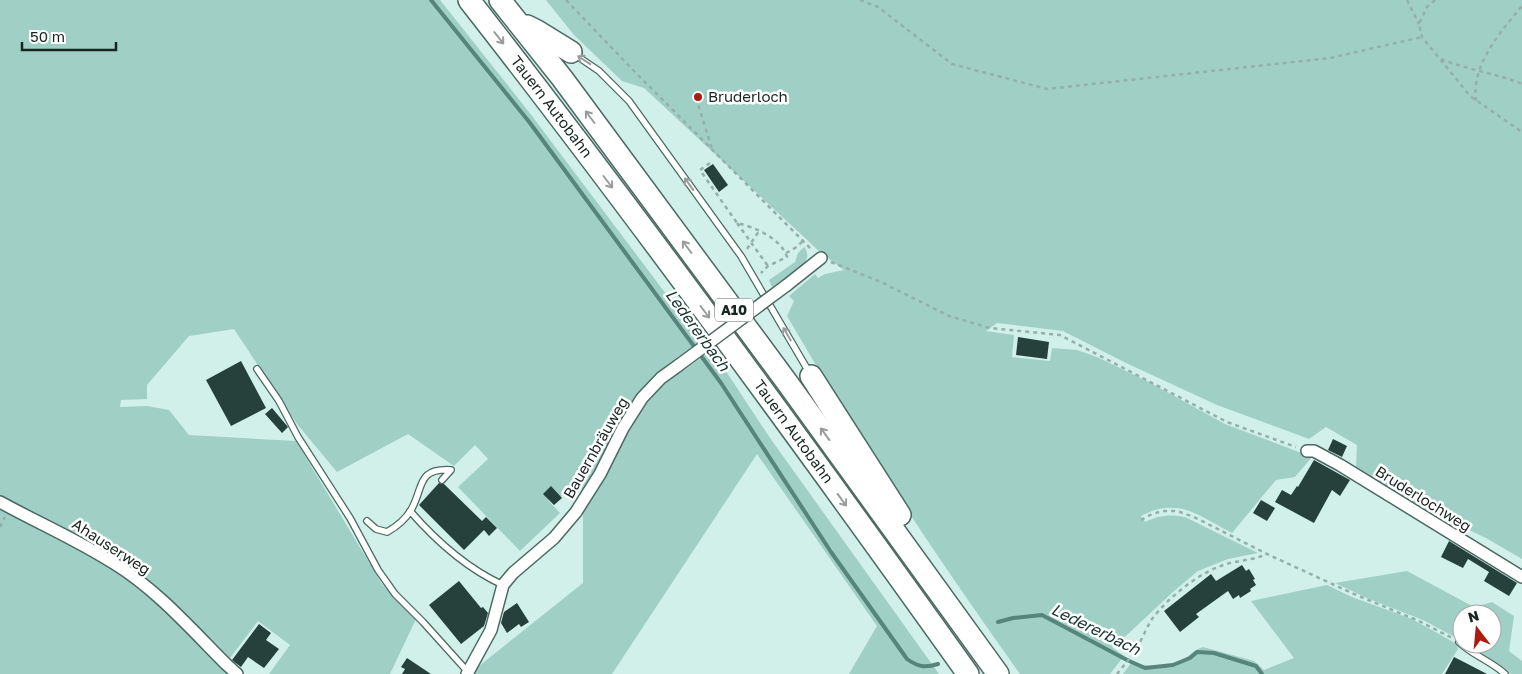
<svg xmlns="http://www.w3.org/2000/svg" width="1522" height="674" viewBox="0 0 1522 674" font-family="'Golos Text',sans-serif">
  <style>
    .green { fill: #a0d0c5 }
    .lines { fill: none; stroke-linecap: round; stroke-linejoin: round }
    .stream { stroke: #57847b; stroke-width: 4 }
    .building { fill: #26413b }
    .lane-casing { stroke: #4c6862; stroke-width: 8 }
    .street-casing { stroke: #4c6862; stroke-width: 14 }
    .highway-casing { stroke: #4c6862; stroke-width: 24 }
    .path { stroke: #95afa9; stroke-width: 2.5; stroke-dasharray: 4 4; stroke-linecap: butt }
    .lane { stroke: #fff; stroke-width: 5.5 }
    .street { stroke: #fff; stroke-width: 11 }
    .highway { stroke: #fff; stroke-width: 21 }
    .street-bridge-casing { stroke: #4c6862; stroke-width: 14; stroke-linecap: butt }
    .street-bridge { stroke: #fff; stroke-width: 11 }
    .oneway { stroke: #989d9c }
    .poi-dot { fill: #ac1b10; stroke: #fff; stroke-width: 2 }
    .labels { text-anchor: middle; stroke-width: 5; stroke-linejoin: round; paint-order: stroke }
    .shield { fill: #fff; stroke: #5e6664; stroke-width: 1 }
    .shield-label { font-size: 14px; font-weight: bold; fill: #192522 }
    .poi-label { font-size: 15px; fill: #192522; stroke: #fff; text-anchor: start }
    .street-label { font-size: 15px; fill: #192522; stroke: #fff }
    .water-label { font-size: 16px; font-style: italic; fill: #16342e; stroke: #fff }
  </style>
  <rect width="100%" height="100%" fill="#d0f0e9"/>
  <path class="green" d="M0 0H440L529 112 663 290 704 339C686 352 666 363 652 379 623 410 606 452 586 488L548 500 560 513 520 551 458 487 488 459 475 445 454 466 408 434 337 472 297 424 234 329 189 336 147 385V399L121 400 120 407 147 406 169 410 189 435 296 441 382 584 416 619 390 674H269L290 645 258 621 227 662 150 586 0 498Z
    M546 0H1522V559L1486 538 1415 504 1356 467 1357 445 1326 427 1309 439 1217 405 1126 363 1063 331 997 323 986 331 1014 335 1012 357 1050 361 1052 348 1077 350 1097 357 1147 381 1225 424 1312 457 1295 477 1276 480 1232 533C1199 516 1178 496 1141 516L1145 522C1159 515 1170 514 1185 517L1258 553 1228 559 1198 571 1174 591 1113 648 1124 656 1110 674H1020C937 558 858 439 787 316L794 301 789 296 815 274 818 278 825 274 844 270 820 252 644 88 622 81 574 35Z
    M804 247C818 264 784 280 772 287L769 280 795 262 798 253Z
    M712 350 770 438 939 674H849L877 626 757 454 612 674H472L474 670 583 583V508L611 465 639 410 659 388Z
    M0 506C48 530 97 553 139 587 172 614 201 644 231 674H0Z
    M1407 571 1474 607 1492 602 1514 616 1509 651 1522 661V674H1511L1507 670 1467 644H1492V614H1462V641L1423 620 1369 599 1335 583Z
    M1327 585 1352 597 1412 619 1457 644 1458 649 1442 674H1123L1131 663C1146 666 1169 669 1183 660 1190 655 1194 650 1203 647L1254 661 1264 670 1294 658 1251 601Z"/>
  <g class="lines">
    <path class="stream" d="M431 0 530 123 721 383 831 552 907 659C918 667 925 668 938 664
      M998 622 1013 618 1042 615 1127 660 1145 668 1173 665 1190 658 1197 652 1214 653 1256 666 1262 674"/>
  </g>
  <path class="building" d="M713 164 728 185 719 192 704 170Z
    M1018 337 1049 342 1047 359 1016 355Z
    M241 361 266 408 231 426 206 380Z
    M272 408 288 427 282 433 265 414Z
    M1333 439 1347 446 1342 457 1328 450Z
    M1314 460 1350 480 1340 496 1332 490 1314 523 1275 502 1282 490 1291 495 1297 486 1298 487Z
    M439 483 444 484 482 521 486 517 497 528 489 536 484 530 464 550 419 505Z
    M551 486 562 498 554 505 543 494Z
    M1261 500 1275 508 1267 521 1253 513Z
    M1449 541 1517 583 1509 596 1484 581 1489 572 1468 559 1463 568 1441 557Z
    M1242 565 1246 571 1249 569 1255 579 1253 580 1256 585 1250 589 1251 591 1240 598 1239 595 1233 599 1228 591 1196 614 1199 617 1180 632 1164 611 1211 574 1216 581Z
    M459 581 481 608 483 607 488 613 484 626 461 644 429 605Z
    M517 603 529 622 521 627 519 624 507 633 501 623 504 612Z
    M259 624 271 633 266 640 279 649 264 668 248 657 241 667 232 660Z
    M1454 657 1460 660 1487 674H1445Z
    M407 658 431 674H402L405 669 401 667Z"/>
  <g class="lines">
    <defs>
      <path id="lane" d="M574 54 599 71 629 101 741 256 809 372
        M257 369 279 401 298 437 350 518 378 570 395 594 423 622 468 672
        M410 511C437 542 466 568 503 585
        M367 521 376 529 387 532C396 527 405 520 411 510 424 488 416 468 451 470L442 480
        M1459 642C1472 655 1491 661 1505 674"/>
      <path id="street" d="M787 285 821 258
        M1307 451H1314L1340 465 1522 577
        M0 502C38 523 78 540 115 564 157 590 191 629 226 664L237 674
        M467 674 491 630 503 585 513 573 554 538 576 512 600 474 623 428 642 398 661 378 679 365"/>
      <g id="highway">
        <path id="s1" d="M469 0C641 220 806 447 968 674"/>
        <path d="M500 0 562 78 786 381 998 674"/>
        <path d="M527 26 537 31 571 52"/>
        <path d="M811 376 900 515"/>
      </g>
    </defs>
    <use href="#lane" class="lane-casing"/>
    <use href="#street" class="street-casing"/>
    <use href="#highway" class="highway-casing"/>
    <path class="path" d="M566 0 634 71 812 250
      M860 0 878 7 952 64 1047 89 1330 58 1422 37
      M1407 0 1419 24
      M1435 0 1427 7 1419 24 1422 37 1470 96 1522 132
      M1441 59C1467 70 1496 73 1522 84
      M696 98 712 149
      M1476 101C1471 65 1501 31 1522 6
      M710 163 700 170 737 223C754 227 781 238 787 257L768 266 761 273
      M737 223 768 266
      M747 249 759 231
      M786 253 795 248 803 241
      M831 262 881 282 949 316 990 328 1060 335 1227 422 1296 447
      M1141 520 1152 514 1163 511H1177L1194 517 1267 554 1354 594 1419 621 1452 638
      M0 527 5 517
      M1117 674C1123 666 1131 658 1136 649 1142 640 1146 628 1152 619 1167 599 1195 576 1218 567 1234 560 1252 561 1267 554"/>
    <use href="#lane" class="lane"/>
    <use href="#street" class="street"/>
    <use href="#highway" class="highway"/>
    <defs>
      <path id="street-bridge" d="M679 365 787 285"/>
    </defs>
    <use href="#street-bridge" class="street-bridge-casing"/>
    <use href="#street-bridge" class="street-bridge"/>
  </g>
  <defs><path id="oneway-shaft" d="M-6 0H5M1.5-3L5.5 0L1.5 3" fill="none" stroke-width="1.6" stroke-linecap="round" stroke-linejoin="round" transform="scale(1.25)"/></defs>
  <g class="oneway">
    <use href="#oneway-shaft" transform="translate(499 38) rotate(52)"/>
    <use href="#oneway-shaft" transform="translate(584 60) rotate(-147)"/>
    <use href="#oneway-shaft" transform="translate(590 117) rotate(-127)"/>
    <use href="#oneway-shaft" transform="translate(608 182) rotate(53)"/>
    <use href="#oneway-shaft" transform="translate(689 184) rotate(-126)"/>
    <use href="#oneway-shaft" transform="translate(687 247) rotate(-127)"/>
    <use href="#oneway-shaft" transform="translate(705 312) rotate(53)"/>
    <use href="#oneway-shaft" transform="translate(787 334) rotate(-120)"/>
    <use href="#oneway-shaft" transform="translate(825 434) rotate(-126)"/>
    <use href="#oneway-shaft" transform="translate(842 500) rotate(54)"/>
  </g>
  <circle class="poi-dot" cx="698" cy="97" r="5"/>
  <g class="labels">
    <rect class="shield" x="715" y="298.5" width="38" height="23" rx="4"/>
    <g class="shield-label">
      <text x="734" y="315">A10</text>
    </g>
    <g class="poi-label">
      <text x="708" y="102">Bruderloch</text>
    </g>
    <g class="street-label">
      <text dy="5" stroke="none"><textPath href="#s1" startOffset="135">Tauern Autobahn</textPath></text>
      <text dy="5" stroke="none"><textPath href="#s1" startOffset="540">Tauern Autobahn</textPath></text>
      <text transform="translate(596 448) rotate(-60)" y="5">Bauernbräuweg</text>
      <text transform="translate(1423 499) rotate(32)" y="5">Bruderlochweg</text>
      <text transform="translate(111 547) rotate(33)" y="5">Ahauserweg</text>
    </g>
    <g class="water-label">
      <text transform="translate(698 330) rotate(54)" y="6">Ledererbach</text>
      <text transform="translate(1096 629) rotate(26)" y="6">Ledererbach</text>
    </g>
  </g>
  <g transform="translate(1477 629) rotate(344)"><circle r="24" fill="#ffffff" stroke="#a3a8a7"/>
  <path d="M0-4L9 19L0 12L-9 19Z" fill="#ac1b10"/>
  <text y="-8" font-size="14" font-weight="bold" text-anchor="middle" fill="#192522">N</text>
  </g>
  <path d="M22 42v8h94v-8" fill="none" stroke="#192522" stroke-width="2.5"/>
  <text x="30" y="42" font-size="15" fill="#192522" stroke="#ffffff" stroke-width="4" paint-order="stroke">50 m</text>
</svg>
